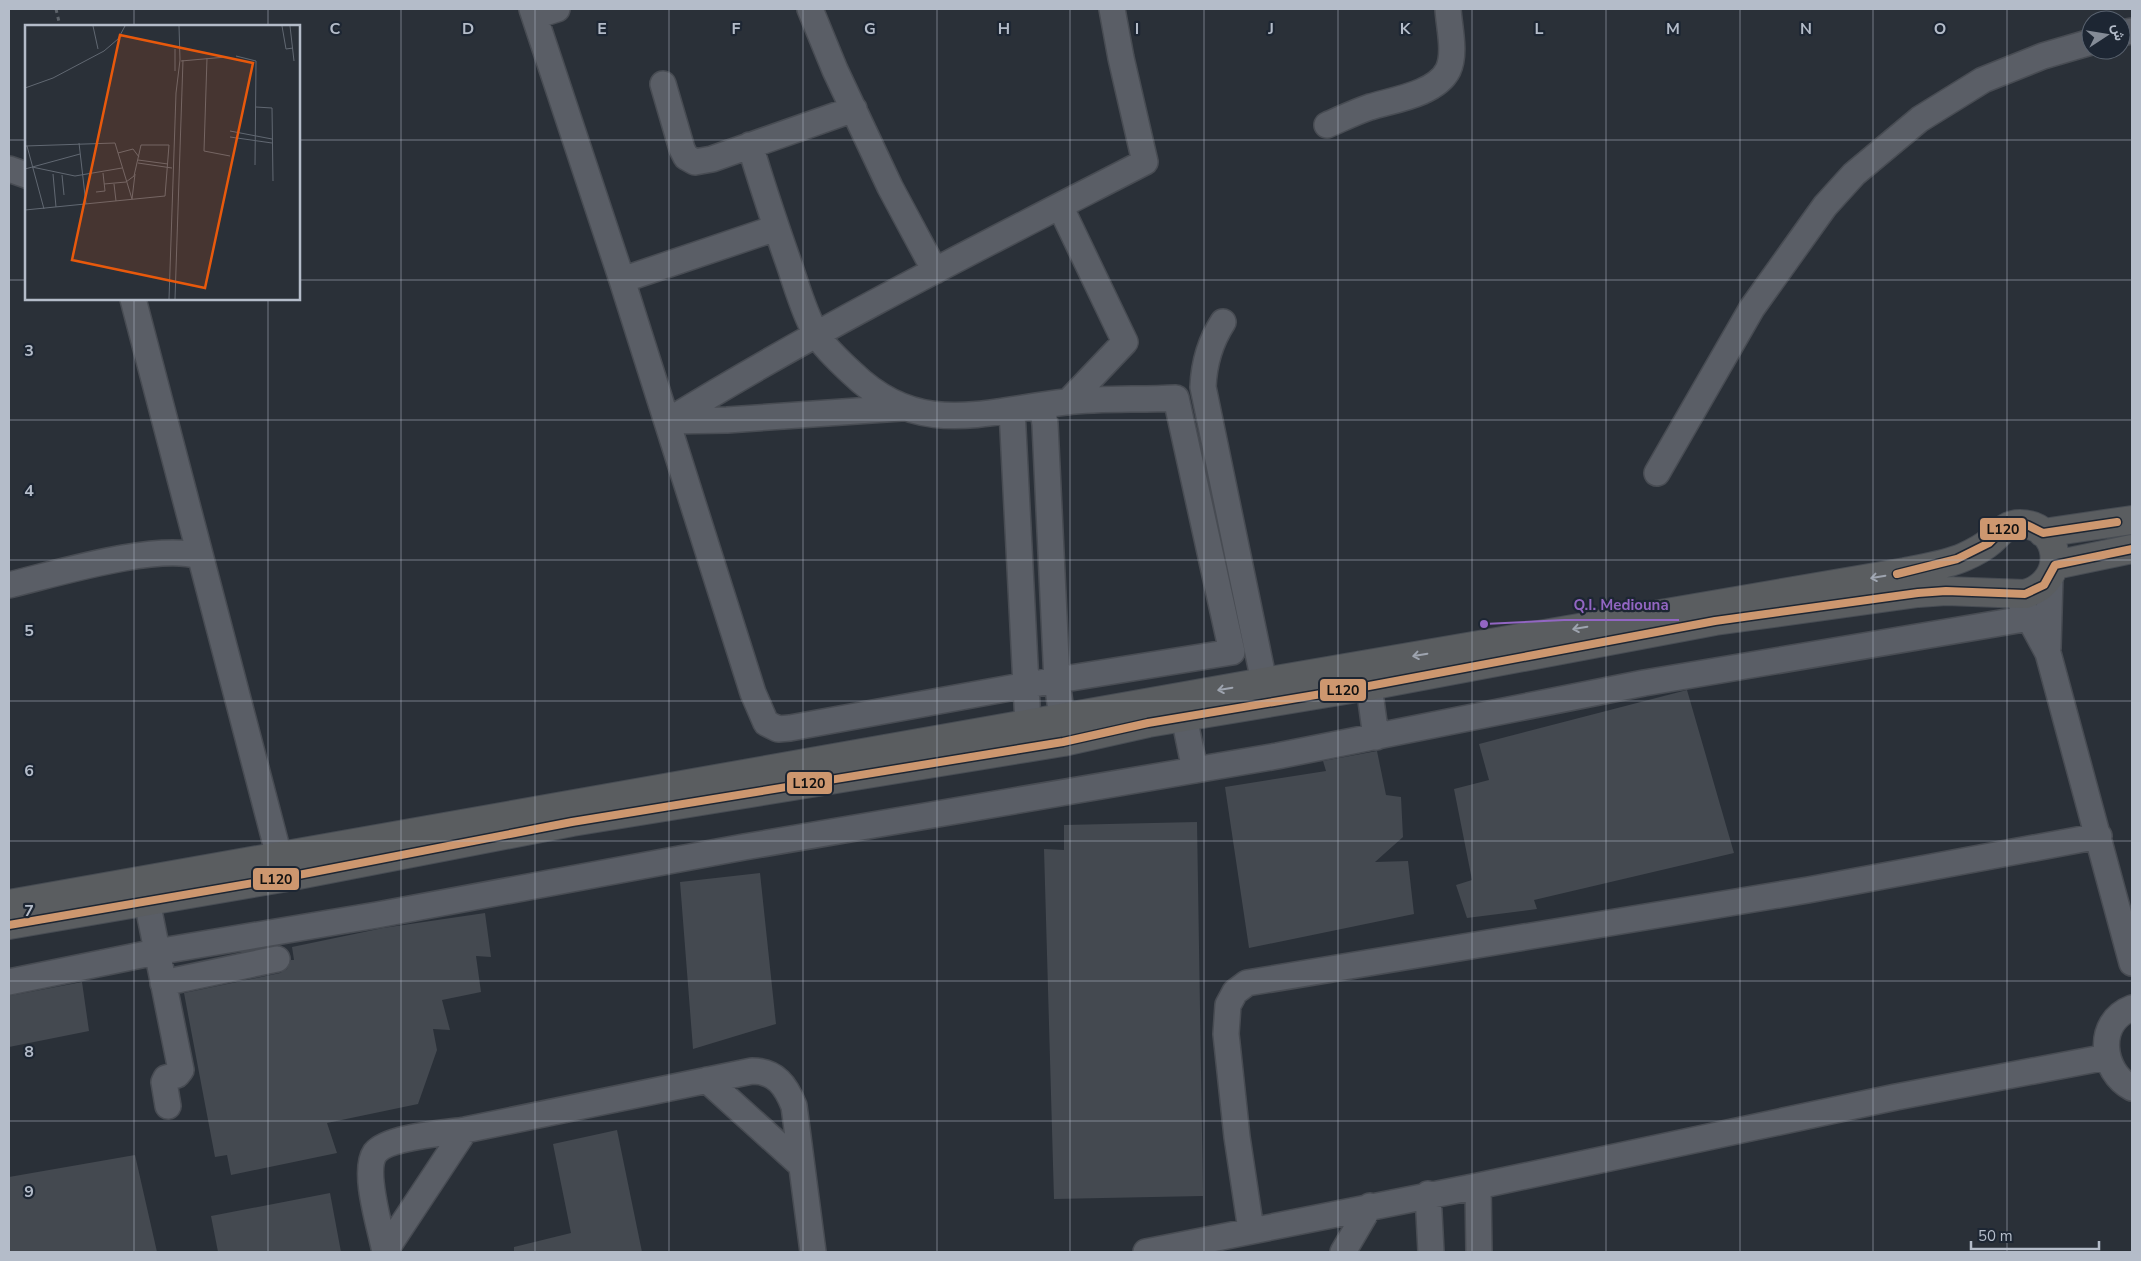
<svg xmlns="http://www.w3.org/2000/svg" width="2141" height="1261" viewBox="0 0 2141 1261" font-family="'Nunito Sans',Vazirmatn,sans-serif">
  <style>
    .building { fill: #444950 }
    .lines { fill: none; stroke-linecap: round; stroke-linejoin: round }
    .minor-casing { stroke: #484c53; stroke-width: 28 }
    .highway-casing { stroke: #474c53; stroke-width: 30 }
    .path { stroke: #5d636a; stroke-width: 3; stroke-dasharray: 4 4; stroke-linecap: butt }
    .minor { stroke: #5a5e66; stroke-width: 25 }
    .highway { stroke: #5a5d60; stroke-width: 28 }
    .bus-1-casing { stroke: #1d2633; stroke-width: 11 }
    .bus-1 { stroke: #cd976f; stroke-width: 8 }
    .oneway { stroke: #9ea4af }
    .grid { fill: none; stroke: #b4bcc9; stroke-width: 1; stroke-opacity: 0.55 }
    .inset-road { fill: none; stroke: #616872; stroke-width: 1 }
    .view { fill: #e8590c; fill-opacity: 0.15; stroke: #e8590c; stroke-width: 2.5 }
    .inset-edge { fill: none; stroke: #b4bcc9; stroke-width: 2.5 }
    .grid-label { font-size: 16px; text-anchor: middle; font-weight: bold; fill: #b4bcc9; stroke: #1d2633; stroke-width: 4.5; stroke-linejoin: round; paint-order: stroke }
    .leader { fill: none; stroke: #9266c3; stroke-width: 2 }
    .callout-dot { fill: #9266c3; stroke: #1d2633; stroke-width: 2 }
    .callout-label { font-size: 15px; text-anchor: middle; font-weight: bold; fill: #9266c3; stroke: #1d2633; stroke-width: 4.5; stroke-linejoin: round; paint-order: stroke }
    .line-badge { stroke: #1d2633; stroke-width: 2 }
    .pale-badge-label { font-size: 14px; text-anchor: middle; font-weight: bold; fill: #111 }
  </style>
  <rect width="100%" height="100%" fill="#2a3038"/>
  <path class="building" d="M1687 690 1734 853 1534 900 1537 909 1467 918 1456 885 1472 880 1454 789 1489 780 1479 744Z
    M1377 751 1386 795 1401 797 1403 837 1375 862 1408 861 1414 914 1249 948 1225 787 1326 771 1323 761Z
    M1197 822 1203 1196 1054 1199 1044 849 1064 850V825Z
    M760 873 776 1024 693 1049 680 882Z
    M485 913 491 957 476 956 481 992 442 1000 450 1030 433 1029 437 1050 418 1104 327 1123 337 1153 231 1175 227 1155 215 1157 184 993 280 973 287 969 291 960H294L292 947 383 928Z
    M82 982 89 1031 9 1047V996Z
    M617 1130 642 1252H514V1247L571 1233 553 1144Z
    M135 1155 157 1252H9V1177Z
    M330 1193 341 1252H218L211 1216Z"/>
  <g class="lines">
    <defs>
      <path id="minor" d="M532 9 622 280 753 693 766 723 778 729 790 728 1027 685 1232 652 1176 398C1139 400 1102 398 1066 402 984 411 920 439 852 373 840 362 825 348 816 334 804 313 797 287 789 264 775 224 762 185 750 145
        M810 9 835 70 890 187 935 271
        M535 16 557 9
        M2121 33 2132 31
        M663 84 682 149 686 157 695 162 712 159 854 109
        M1327 125C1341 119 1355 112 1370 107 1393 100 1436 94 1448 70 1456 53 1449 27 1448 9
        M9 169 26 175
        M1060 206 1125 342 1068 402
        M622 280 776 228
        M133 299 279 856
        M1223 322C1210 342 1204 363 1203 387L1264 682
        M1039 406 1043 411 1045 424 1057 681 1062 718
        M901 408 727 420 668 421C822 326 984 245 1145 162L1121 58 1112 9
        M1012 410 1028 724
        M1657 473 1752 308 1825 206 1854 174 1920 119 1983 80 2043 56 2091 42
        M9 585C55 574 156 543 199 556
        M2021 603 2048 653 2132 963
        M2048 648 2050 577
        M1369 686 1376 737
        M1184 717 1195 770
        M147 901 181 1070 177 1075 166 1078 164 1082 168 1106
        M9 982 156 952 377 915 744 847 1277 756 1644 683 2030 618
        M163 983 277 959
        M2132 1008C2095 1022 2101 1072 2132 1088
        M707 1080 801 1165
        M1478 1186 1479 1252
        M1428 1194 1431 1252
        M1251 1230 1237 1137 1226 1034 1228 1005 1235 992 1247 983 1808 890 2099 836
        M385 1251 465 1130
        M385 1252C381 1230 362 1172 375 1153 387 1137 445 1133 465 1130L752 1071C776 1071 786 1086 794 1106L813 1252
        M1146 1252 1478 1186 1896 1097 2107 1057
        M1343 1252 1370 1206"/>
      <path id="highway" d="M2043 533 2132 520
        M2055 565 2132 549
        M9 904 1264 682 1905 572C1924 568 1946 565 1964 557 1973 553 1984 547 1991 541 2000 533 2006 524 2020 524 2061 524 2069 581 2025 594L1946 591 1918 593 1715 621 1369 686 1148 723 1063 742 572 822 288 877 9 925"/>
    </defs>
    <use href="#minor" class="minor-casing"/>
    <use href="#highway" class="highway-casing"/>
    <path class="path" d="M56 9 60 26"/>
    <use href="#minor" class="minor"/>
    <use href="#highway" class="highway"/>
    <defs>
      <path id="bus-1" d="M1897 574 1957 559 1989 543 2003 529 2014 525H2027L2043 533 2117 522
        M9 925 288 877 572 822 1063 742 1148 723 1369 686 1715 621 1918 593 1946 591 2025 594 2044 585 2055 565 2132 549"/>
    </defs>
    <use href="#bus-1" class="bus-1-casing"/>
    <use href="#bus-1" class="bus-1"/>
  </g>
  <defs><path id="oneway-shaft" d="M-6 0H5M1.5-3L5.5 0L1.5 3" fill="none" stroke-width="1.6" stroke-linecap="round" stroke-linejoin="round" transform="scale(1.25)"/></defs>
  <g class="oneway">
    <use href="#oneway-shaft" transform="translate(1878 577) rotate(170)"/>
    <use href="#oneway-shaft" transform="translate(1580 628) rotate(170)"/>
    <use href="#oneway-shaft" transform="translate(1420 655) rotate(170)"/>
    <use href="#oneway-shaft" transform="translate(1225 689) rotate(170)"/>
  </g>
  <path class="grid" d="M134 9V26M268 9V26M401 9V1252M535 9V1252M669 9V1252M803 9V1252M937 9V1252M1070 9V1252M1204 9V1252M1338 9V1252M1472 9V1252M1606 9V1252M1740 9V1252M1873 9V1252M2007 9V1252M9 140H26M299 140H2132M9 280H26M299 280H2132M134 299V1252M268 299V1252M9 420H2132M9 560H2132M9 701H2132M9 841H2132M9 981H2132M9 1121H2132"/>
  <g transform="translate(25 25)">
    <rect width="275" height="275" fill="#2a3038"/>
    <path class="inset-road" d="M68 1 73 24M257 1 261 24 268 23M265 1 269 36M150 24V46M211 31 231 36 230 140M182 33 179 126 205 131M156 36 201 32M0 63 28 53 79 26 93 14 100 1M231 82 247 83 248 156M205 106 247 114M205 112 247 118M54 118 61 179M0 121 90 118 107 174 110 149M2 121 19 184M93 128 108 124 114 132M113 135 143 139M113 138 147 143M7 142 50 151 97 143M0 144 55 129M28 149 31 182M37 150 39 170M89 159 91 176M71 167 80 166 78 148M0 185 140 171 144 120H116L109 151 101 157 79 159M144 274 151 68 155 35 154 1M150 274 158 35"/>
    <path class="view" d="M95 10 228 38 180 263 47 235Z"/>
    <rect width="275" height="275" class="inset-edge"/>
  </g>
  <g class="grid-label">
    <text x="335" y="34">C</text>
    <text x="468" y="34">D</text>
    <text x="602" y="34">E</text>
    <text x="736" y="34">F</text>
    <text x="870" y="34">G</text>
    <text x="1004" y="34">H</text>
    <text x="1137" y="34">I</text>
    <text x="1271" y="34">J</text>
    <text x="1405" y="34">K</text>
    <text x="1539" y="34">L</text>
    <text x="1673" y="34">M</text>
    <text x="1806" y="34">N</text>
    <text x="1940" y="34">O</text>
    <text x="29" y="356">3</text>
    <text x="29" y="496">4</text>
    <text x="29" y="636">5</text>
    <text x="29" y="776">6</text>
    <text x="29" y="916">7</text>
    <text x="29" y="1057">8</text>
    <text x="29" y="1197">9</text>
  </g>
  <path class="leader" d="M1484 624L1564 620H1679"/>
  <circle class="callout-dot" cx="1484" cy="624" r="5"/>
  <g class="callout-label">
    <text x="1621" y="610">Q.I. Mediouna</text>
  </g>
  <g class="line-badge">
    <rect x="1979" y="517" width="48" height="24" rx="5" fill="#cd976f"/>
    <rect x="1319" y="678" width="48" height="24" rx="5" fill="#cd976f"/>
    <rect x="786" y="771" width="47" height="24" rx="5" fill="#cd976f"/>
    <rect x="252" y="867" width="48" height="24" rx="5" fill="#cd976f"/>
  </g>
  <g class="pale-badge-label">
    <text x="2003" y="534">L120</text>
    <text x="1343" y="695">L120</text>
    <text x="809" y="788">L120</text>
    <text x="276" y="884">L120</text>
  </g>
  <rect width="2141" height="1261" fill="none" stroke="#b4bcc9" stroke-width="20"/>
  <g transform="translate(2106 35) rotate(78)"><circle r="24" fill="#1d2633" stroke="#59626f"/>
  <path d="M0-4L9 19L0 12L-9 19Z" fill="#848b96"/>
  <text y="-8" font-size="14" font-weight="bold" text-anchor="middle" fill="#b4bcc9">ش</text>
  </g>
  <path d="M1971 1241v8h128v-8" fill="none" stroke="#b4bcc9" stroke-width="2.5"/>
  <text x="1978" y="1241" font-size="15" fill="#b4bcc9" stroke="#1d2633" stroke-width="4" paint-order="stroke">50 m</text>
</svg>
